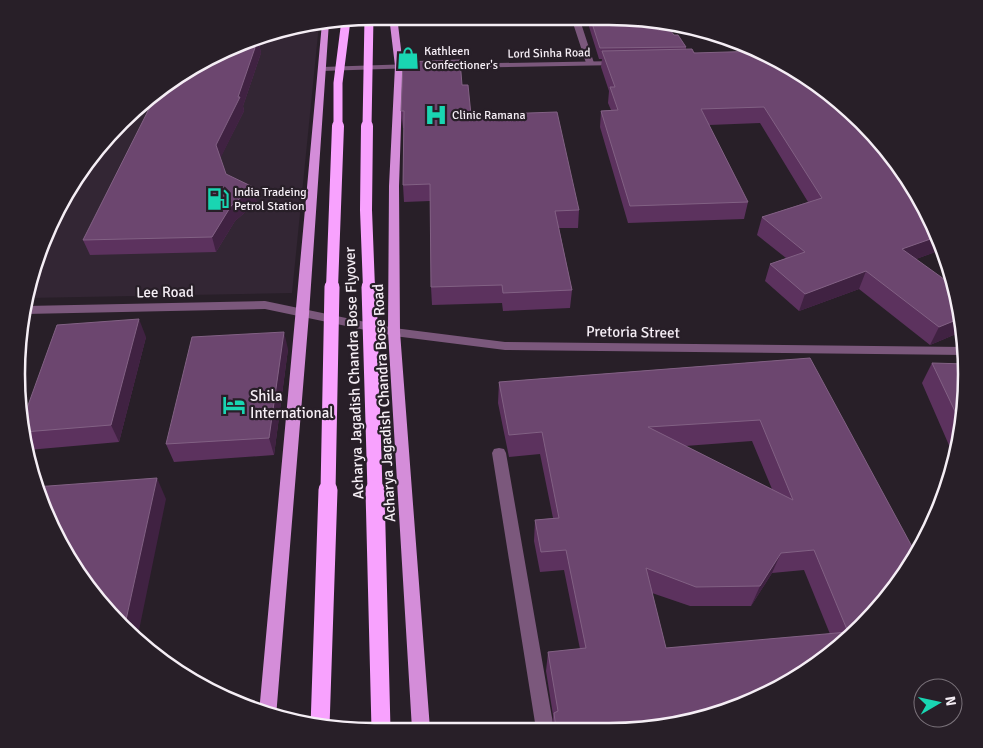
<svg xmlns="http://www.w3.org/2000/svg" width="983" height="748" viewBox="0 0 983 748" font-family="Signika,sans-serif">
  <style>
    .built { fill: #332634 }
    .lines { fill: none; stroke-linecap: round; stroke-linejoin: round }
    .lane { fill: #7b587c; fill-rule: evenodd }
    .street { fill: #7b587c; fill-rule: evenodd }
    .primary { fill: #d48dd9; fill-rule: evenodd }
    .highway-bridge-far3 { stroke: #f8a2fe; stroke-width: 9 }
    .highway-bridge-far2 { stroke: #f8a2fe; stroke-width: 12 }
    .highway-bridge-far1 { stroke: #f8a2fe; stroke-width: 15 }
    .highway-bridge { stroke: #f8a2fe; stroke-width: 19 }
    .wall { fill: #5c325e; fill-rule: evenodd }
    .shaded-wall { fill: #402242 }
    .building { fill: #6c466f; stroke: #826184; fill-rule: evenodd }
    .labels { text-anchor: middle; stroke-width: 4.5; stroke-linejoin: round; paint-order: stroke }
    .far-poi-label { font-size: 12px; fill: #f5eef5; stroke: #281f28; text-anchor: start }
    .far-street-label { font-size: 12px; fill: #f5eef5; stroke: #281f28 }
    .street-label { font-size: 15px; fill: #f5eef5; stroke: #281f28 }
    .poi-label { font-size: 15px; fill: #f5eef5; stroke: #281f28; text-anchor: start }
    .rim { fill: none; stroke: #f5eef5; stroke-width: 2.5 }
  </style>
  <rect width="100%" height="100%" fill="#281f28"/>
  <path class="built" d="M319 24 292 293 27 298 28 282 64 195 121 121 195 64 281 29Z"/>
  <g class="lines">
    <path class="lane" d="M571 17H579L594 63 593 65 586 63Z
      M499 448 504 449 506 453 554 729H536L492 453 494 449Z"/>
    <path class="street" d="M617 61 621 63 620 65 445 68 441 66 445 64Z
      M412 64H415V68L322 71 318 69 322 67Z
      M265 301 394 328 505 342 964 347 965 355 505 350 394 336 265 309 25 314 26 306Z"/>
    <path class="primary" d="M389 16H397L403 66 399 186 400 332 430 729H412L388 332 389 186 395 66Z
      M329 22 309 314 276 717 259 713 322 23Z"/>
    <path class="highway-bridge-far3" d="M338 127V83L346 20
      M367 127 369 17"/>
    <path class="highway-bridge-far2" d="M367 126 366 210 369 288
      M332 288 338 126"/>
    <path class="highway-bridge-far1" d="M369 287 375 491
      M328 491 332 287"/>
    <path class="highway-bridge" d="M375 490 381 729
      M320 727 328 490"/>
  </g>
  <path class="wall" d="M586 17H632L639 22 658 30 674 35 686 47V50L827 90 907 175 940 237 941 243 938 251 916 259 960 304 963 331 930 345 859 289 799 311 765 281 770 264 786 258 757 235 762 217 808 202 760 123 709 125 748 202 744 219 628 223 600 127 601 111 611 110 608 103 609 91 601 67 602 59H599Z
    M258 39 261 53 243 106 244 111 220 158 226 174 257 202 235 221 216 252 90 255 83 240Z
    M462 85 471 115 579 210 578 228H559L572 290 570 308 503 311 502 303 432 305 431 287 430 201 404 202 403 185 404 128H403L401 111Z
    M146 337 119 442 28 450 27 448 22 422Z
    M288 349 274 455 174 462 166 444Z
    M810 358 862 627 655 729H552L553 715 546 671 548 652 580 649 564 570 540 572 534 541 535 520 553 518 540 454 509 457 498 403 499 382ZM752 441 772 489 685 446ZM804 570 830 634 666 648 652 593 690 606H751L772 573Z
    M932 363 967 374 960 444 955 459 922 383Z"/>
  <path class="shaded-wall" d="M258 39 261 53 243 106 244 111 220 159 216 145 238 97Z
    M253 187 257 202 235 221 216 252 212 237 231 206Z
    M939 236 941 243 938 251 894 267 902 249Z
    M866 271 859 289 799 311 805 294Z
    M961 318 963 331 930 345 939 327Z
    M139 319 146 337 119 442 111 425Z
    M284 332 288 349 274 455 269 438Z
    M157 478 166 499 137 640 124 629Z
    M781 553 772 573 751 606 760 586Z"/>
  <path class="building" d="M590 17H632L638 18 639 22H652L658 30H670L674 35H678L686 47 600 48Z
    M255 39H258L238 97H240L216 145 226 174 253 187 231 206 212 237 83 240 157 93 195 64Z
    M692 49 694 53 761 51 767 53 827 90 900 168 912 185 939 236 902 249 955 287 960 304 961 318 939 327 866 271 805 294 770 264 805 252 762 217 822 198 764 107 701 109 748 202 630 206 601 111 618 110 610 87H615L602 51Z
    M460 60 462 85H468L471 115 557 112 579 210 555 211 572 290 503 293 502 285 431 287 430 184 403 185 404 111H401L403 62Z
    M139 319 111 425 24 432 22 422 57 325Z
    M284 332 269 438 166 444 192 337Z
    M810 358 916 554 906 573 862 627 808 672 724 713 655 729H556L554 713 558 711 548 652 586 648 566 550 541 552 535 520 559 518 542 432 509 435 499 382ZM760 420 793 500 648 427ZM814 550 848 632 666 648 646 568 696 587 760 586 781 553Z
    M932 363 966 364 967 374 962 426Z
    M157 478 124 629 121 627 76 573 35 487Z"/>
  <defs>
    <symbol id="shop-bare" viewBox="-9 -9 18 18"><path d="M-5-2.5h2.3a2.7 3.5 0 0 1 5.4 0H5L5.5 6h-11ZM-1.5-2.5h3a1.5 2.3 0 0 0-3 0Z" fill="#19d5b2" stroke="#281f28" stroke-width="2.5" paint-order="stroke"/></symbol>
    <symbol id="hospital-bare" viewBox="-9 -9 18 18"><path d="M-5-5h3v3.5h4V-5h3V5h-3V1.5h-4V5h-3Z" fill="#19d5b2" stroke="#281f28" stroke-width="2.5" paint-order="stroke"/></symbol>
    <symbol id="fuel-bare" viewBox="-9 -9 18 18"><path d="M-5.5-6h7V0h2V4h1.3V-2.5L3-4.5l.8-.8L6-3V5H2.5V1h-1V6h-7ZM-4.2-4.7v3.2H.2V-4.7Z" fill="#19d5b2" stroke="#281f28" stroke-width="2.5" paint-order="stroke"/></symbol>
    <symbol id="hotel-bare" viewBox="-9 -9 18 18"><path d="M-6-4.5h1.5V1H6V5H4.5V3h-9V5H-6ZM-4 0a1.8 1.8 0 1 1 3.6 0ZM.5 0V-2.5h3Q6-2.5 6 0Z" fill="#19d5b2" stroke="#281f28" stroke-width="2.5" paint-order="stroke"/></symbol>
  </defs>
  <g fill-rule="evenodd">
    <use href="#shop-bare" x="392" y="42" width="32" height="32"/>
    <use href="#hospital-bare" x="420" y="99" width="32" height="32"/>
    <use href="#fuel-bare" x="202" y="183" width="32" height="32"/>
    <use href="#hotel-bare" x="218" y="389" width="32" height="32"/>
  </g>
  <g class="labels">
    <g class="far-poi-label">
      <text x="424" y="55">Kathleen<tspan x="424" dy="14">Confectioner's</tspan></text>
      <text x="452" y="119">Clinic Ramana</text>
      <text x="234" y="196">India Tradeing<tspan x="234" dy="14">Petrol Station</tspan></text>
    </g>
    <g class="far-street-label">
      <text transform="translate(549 53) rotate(-1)" y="4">Lord Sinha Road</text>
    </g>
    <g class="street-label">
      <text transform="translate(165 292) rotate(-1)" y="5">Lee Road</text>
      <text transform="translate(633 332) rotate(1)" y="5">Pretoria Street</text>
      <text transform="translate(354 373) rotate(-92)" y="5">Acharya Jagadish Chandra Bose Flyover</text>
      <text transform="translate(384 403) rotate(-93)" y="5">Acharya Jagadish Chandra Bose Road</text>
    </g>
    <g class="poi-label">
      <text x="250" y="401">Shila<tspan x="250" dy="17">International</tspan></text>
    </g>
  </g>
  <path d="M0 0H983V748H0ZM374 25H609A349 349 0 0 1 958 374V374A349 349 0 0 1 609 723H374A349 349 0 0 1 25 374V374A349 349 0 0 1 374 25Z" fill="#281f28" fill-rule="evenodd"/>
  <path class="rim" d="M374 25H609A349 349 0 0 1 958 374V374A349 349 0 0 1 609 723H374A349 349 0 0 1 25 374V374A349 349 0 0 1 374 25Z"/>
  <g transform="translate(938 703) rotate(81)"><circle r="24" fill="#281f28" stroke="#7a727a"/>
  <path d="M0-4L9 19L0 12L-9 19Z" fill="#19d5b2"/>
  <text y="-8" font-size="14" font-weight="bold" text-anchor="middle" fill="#f5eef5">N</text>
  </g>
</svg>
